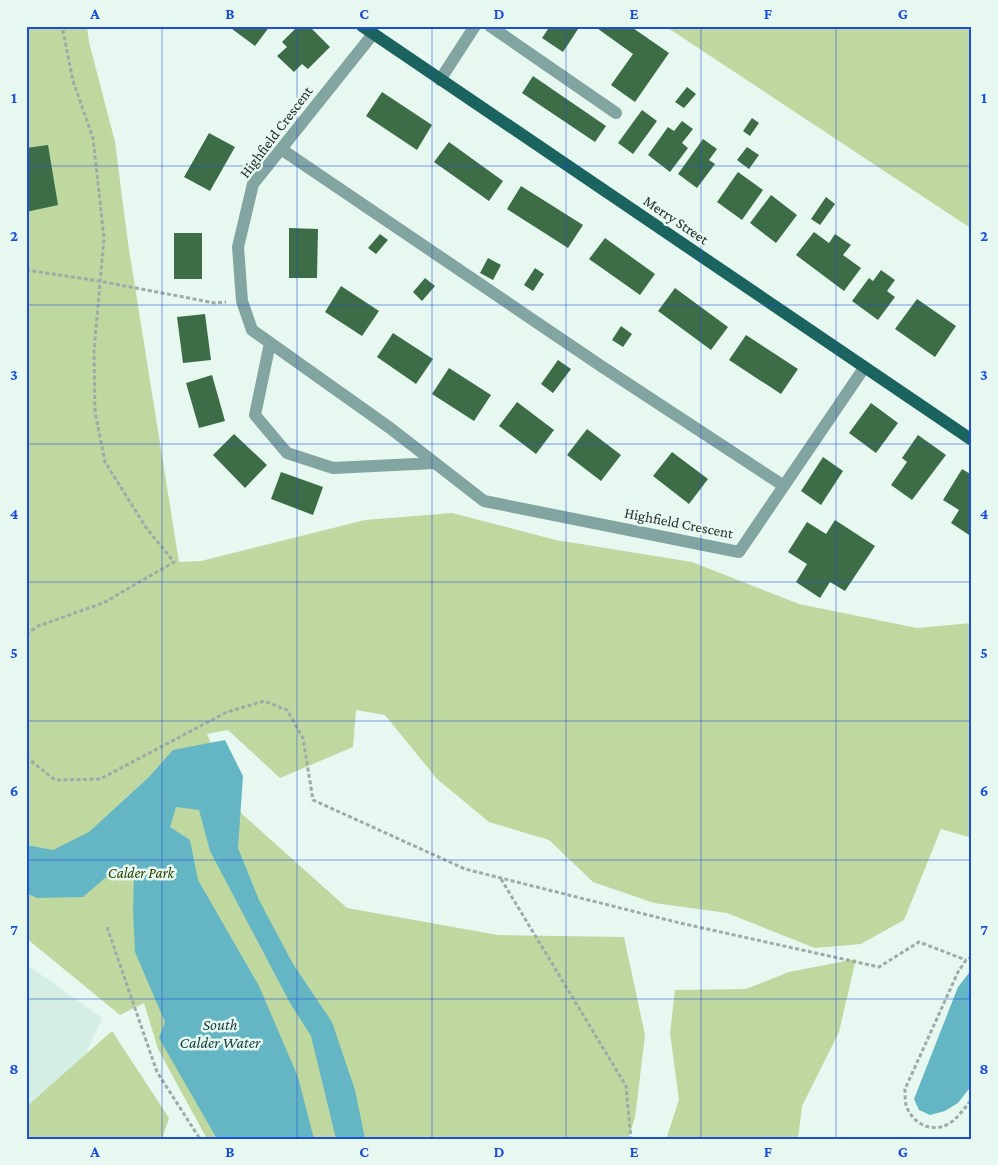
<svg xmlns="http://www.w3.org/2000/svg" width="998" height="1165" viewBox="0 0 998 1165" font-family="'Crimson Pro',serif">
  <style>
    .built { fill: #d4eee3 }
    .green { fill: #bed8a0 }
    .water { fill: #65b6c5 }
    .building { fill: #3d6d46 }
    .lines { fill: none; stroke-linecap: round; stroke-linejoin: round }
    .path { stroke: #9eaba6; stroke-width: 3; stroke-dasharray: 4 2.5; stroke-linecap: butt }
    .minor { stroke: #83a5a2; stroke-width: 12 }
    .major { stroke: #1a635f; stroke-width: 12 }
    .grid { fill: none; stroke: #1d4ed8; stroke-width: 1; stroke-opacity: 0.55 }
    .labels { text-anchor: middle; stroke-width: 5; stroke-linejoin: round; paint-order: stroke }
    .street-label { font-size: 15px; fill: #282e2c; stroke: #e7f8f1 }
    .park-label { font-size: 15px; font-style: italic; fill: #2d4304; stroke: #e7f8f1 }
    .water-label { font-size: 16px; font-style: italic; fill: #183f45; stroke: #e7f8f1 }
    .neatline { fill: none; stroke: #1d4ed8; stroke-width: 2 }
    .grid-label { font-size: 16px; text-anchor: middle; font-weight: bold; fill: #1d4ed8 }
  </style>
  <rect width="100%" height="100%" fill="#e7f8f1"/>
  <path class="built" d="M26 964 102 1018 80 1067 26 1106Z"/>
  <path class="green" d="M26 26H87L89 42 115 142 128 243 179 562 201 561 365 520 452 513 556 540 692 562 799 604 917 628 972 623V838L941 829 904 920 861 944 815 948 727 913 654 903 593 882 549 840 489 822 437 779 385 715 356 710 353 747 280 778 228 730 207 734 241 813 347 908 498 935 624 937 645 1035 635 1118 628 1139H207L158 1049 144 1003 120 1015 26 938Z
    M665 26H972V229Z
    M856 959 839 1032 802 1106 798 1139H666L679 1100 670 1033 675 990 746 989 789 972Z
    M112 1031 169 1118 162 1139H26V1107Z"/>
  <path class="water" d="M225 740 243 776 238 848 259 900 293 964 332 1022 355 1090 365 1139H336L311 1036 290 1003 210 851 199 810 176 807 170 827 190 840 198 880 259 986 298 1077 314 1139H217L159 1038 165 1022 135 952 133 910 134 877 105 878 83 897 37 898 26 893V845L53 850 89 832 149 777 173 750Z
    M972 969V1085L958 1103 945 1111 930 1115 919 1110 914 1099 958 987Z"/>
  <path class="building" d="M228 26H270L255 46Z
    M298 26H309L330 47 308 69 302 64 294 72 277 56 287 47 282 42Z
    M550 26H580L563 52 542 38Z
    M594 26H630L669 53 635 102 611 85 633 54Z
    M533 76 606 126 595 142 522 93Z
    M687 87 696 94 684 108 675 102Z
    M382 92 432 125 417 150 366 116Z
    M642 110 657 121 633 154 618 143Z
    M752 118 759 123 750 136 743 131Z
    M682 121 693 129 682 143 688 148 670 172 648 155 668 127 674 131Z
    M209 133 235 147 210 191 184 177Z
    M703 139 717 149 709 160 715 164 697 188 678 174Z
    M449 142 503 181 489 201 434 162Z
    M48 145 58 205 26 212V148Z
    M747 147 759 155 749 169 737 160Z
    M738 172 763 190 742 220 717 202Z
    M521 186 583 225 568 248 507 209Z
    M771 195 797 215 776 243 750 223Z
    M826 197 835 204 820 225 811 219Z
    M289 228 318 229 317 278H289Z
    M814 232 829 243 835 234 851 245 843 255 861 268 844 291 796 255Z
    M174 233H202V279H174Z
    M380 234 388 240 376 254 368 248Z
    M605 238 655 274 640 295 589 259Z
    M488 258 501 265 493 280 480 273Z
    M535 268 544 274 533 291 524 285Z
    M881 270 895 280 887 291 895 297 878 320 852 301 869 278 873 281Z
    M425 278 435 286 422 301 413 292Z
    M341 286 379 311 362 336 325 312Z
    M675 288 728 327 711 350 658 311Z
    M917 299 956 326 935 357 895 329Z
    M205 314 211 360 183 363 177 317Z
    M621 326 632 334 623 347 612 340Z
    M393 333 433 359 416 384 377 357Z
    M746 335 798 369 781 394 729 360Z
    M558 360 571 369 553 393 541 384Z
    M449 368 491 395 474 421 432 394Z
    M212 375 225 421 199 428 186 383Z
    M517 402 554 430 536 454 499 426Z
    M871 403 898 423 876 453 849 433Z
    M587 429 621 455 601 481 567 455Z
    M234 434 267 465 245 488 213 455Z
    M918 435 946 455 912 500 891 485 907 462 902 458Z
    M672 452 708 479 689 504 653 476Z
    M823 457 843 471 821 505 801 491Z
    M962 469 972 475V530L969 535 951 523 959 510 943 500Z
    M281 472 323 487 313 515 271 499Z
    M835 520 875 546 845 591 830 582 820 598 796 582 807 564 788 552 807 522 826 534Z"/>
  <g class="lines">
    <path class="path" d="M26 270 99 281 215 303 226 302
      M26 634 38 626 103 603 174 562 147 529 105 462 95 412 94 351 104 238 93 138 73 81 62 26
      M26 757 55 780 100 779 227 712 264 701 287 710 303 738 313 800 465 869 680 923 879 967 919 942 966 960
      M501 879 626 1086 631 1139
      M107 927 157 1072 200 1139
      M972 957 966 960 958 972 905 1089C905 1094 905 1100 906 1105 912 1124 933 1134 950 1123 959 1117 965 1107 972 1099"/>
    <path class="minor" d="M490 26 616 113
      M373 34 253 184 238 247 242 301 252 330 390 428 484 501 739 552 864 368
      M440 80 475 26
      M281 149 601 366 784 486
      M270 343 255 415 287 453 333 468 435 463"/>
    <path class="major" d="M362 26 972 440"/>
  </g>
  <path class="grid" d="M162 26V1139M297 26V1139M432 26V1139M566 26V1139M701 26V1139M836 26V1139M26 166H972M26 305H972M26 444H972M26 582H972M26 721H972M26 860H972M26 999H972"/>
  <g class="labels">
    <g class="street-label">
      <text transform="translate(276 132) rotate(-53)" y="5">Highfield Crescent</text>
      <text transform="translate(676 220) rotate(34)" y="5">Merry Street</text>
      <text transform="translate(679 523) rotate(11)" y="5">Highfield Crescent</text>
    </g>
    <g class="park-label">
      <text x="141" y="878">Calder Park</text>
    </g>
    <g class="water-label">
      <text x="220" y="1030">South<tspan x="220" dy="18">Calder Water</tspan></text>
    </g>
  </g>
  <rect width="998" height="1165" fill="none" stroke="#e7f8f1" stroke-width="55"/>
  <rect x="28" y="28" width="942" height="1110" class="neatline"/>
  <g class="grid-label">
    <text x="95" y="19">A</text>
    <text x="230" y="19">B</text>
    <text x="364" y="19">C</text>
    <text x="499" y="19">D</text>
    <text x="634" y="19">E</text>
    <text x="768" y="19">F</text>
    <text x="903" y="19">G</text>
    <text x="14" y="103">1</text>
    <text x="984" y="103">1</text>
    <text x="14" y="241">2</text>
    <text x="984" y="241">2</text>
    <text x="14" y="380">3</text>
    <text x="984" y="380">3</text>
    <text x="14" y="519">4</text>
    <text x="984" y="519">4</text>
    <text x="14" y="658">5</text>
    <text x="984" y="658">5</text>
    <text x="14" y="796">6</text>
    <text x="984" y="796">6</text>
    <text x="14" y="935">7</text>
    <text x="984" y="935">7</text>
    <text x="14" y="1074">8</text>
    <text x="984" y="1074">8</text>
    <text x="95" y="1157">A</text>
    <text x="230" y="1157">B</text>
    <text x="364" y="1157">C</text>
    <text x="499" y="1157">D</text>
    <text x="634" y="1157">E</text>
    <text x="768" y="1157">F</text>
    <text x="903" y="1157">G</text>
  </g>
</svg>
